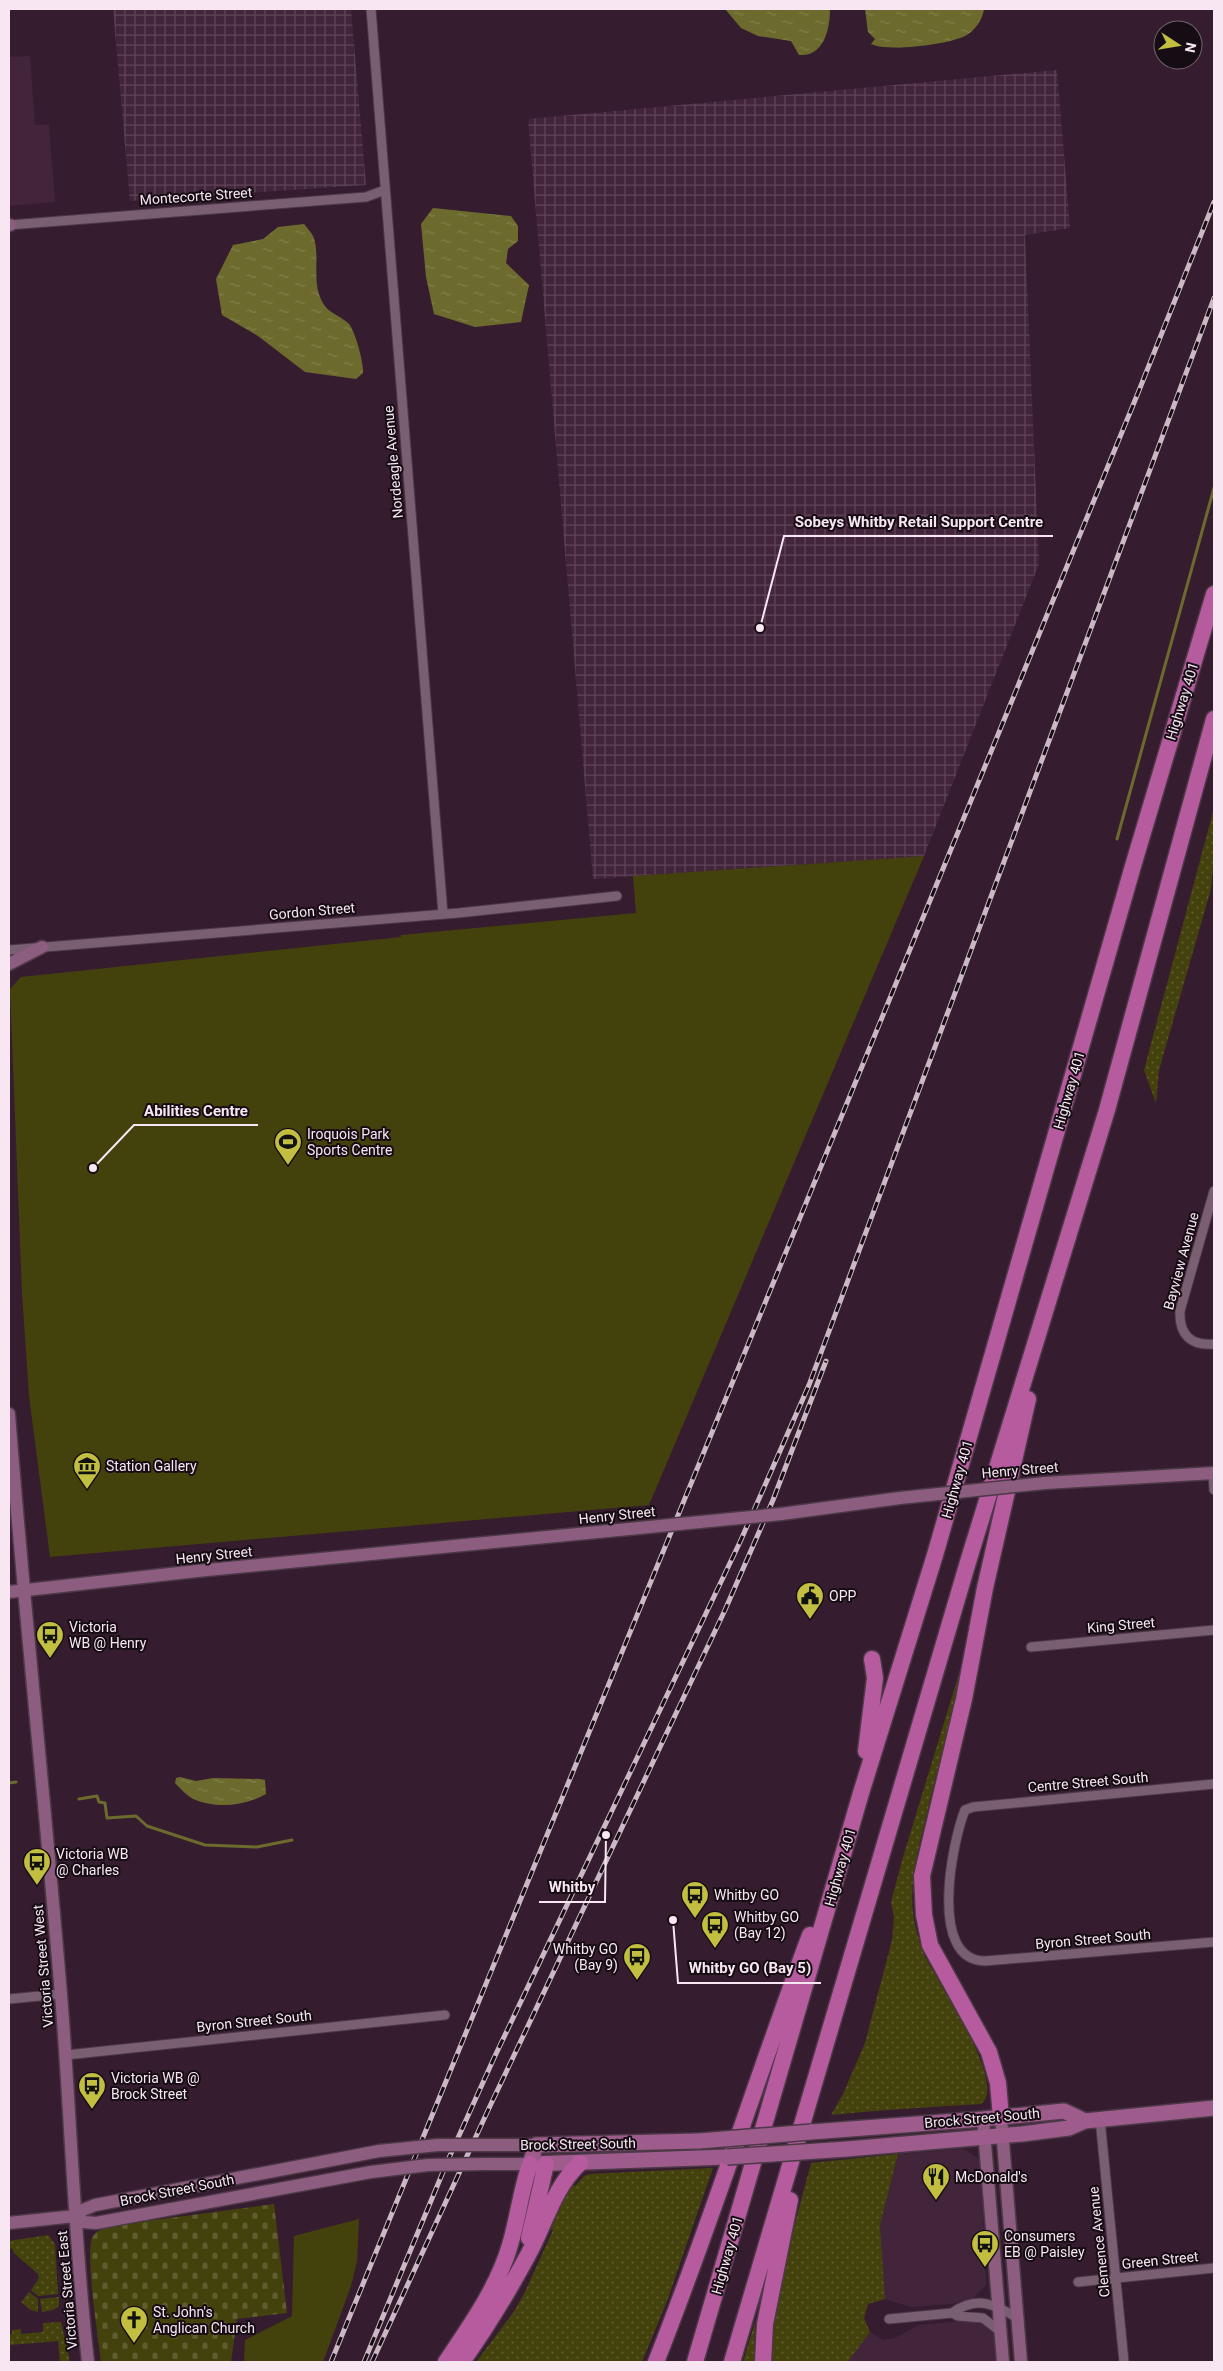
<svg xmlns="http://www.w3.org/2000/svg" width="1223" height="2371" viewBox="0 0 1223 2371" font-family="Roboto,sans-serif">
  <style>
    .built { fill: #43253b }
    .industrial { fill: url(#industrial-grid) }
    .grass { fill: url(#grass-dots) }
    .cemetery { fill: url(#cemetery-stones) }
    .green { fill: #44420c }
    .water { fill: url(#water-ripples) }
    .lines { fill: none; stroke-linecap: round; stroke-linejoin: round }
    .stream { stroke: #6c6b2d; stroke-width: 3 }
    .street-casing { stroke: #4c3847; stroke-width: 11 }
    .secondary-casing { stroke: #4c3847; stroke-width: 15 }
    .primary-casing { stroke: #4c3847; stroke-width: 18 }
    .highway-casing { stroke: #4c3847; stroke-width: 19 }
    .street { stroke: #7a5e71; stroke-width: 9 }
    .secondary { stroke: #8c5d7e; stroke-width: 12 }
    .primary { stroke: #9d5c8c; stroke-width: 15 }
    .highway { stroke: #b55b9e; stroke-width: 16 }
    .rail-casing { stroke: #cbb8c5; stroke-width: 5 }
    .rail { stroke: #160c13; stroke-width: 3; stroke-dasharray: 9; stroke-linecap: butt }
    .secondary-bridge-casing { stroke: #4c3847; stroke-width: 15; stroke-linecap: butt }
    .primary-bridge-casing { stroke: #4c3847; stroke-width: 18; stroke-linecap: butt }
    .secondary-bridge { stroke: #8c5d7e; stroke-width: 12 }
    .primary-bridge { stroke: #9d5c8c; stroke-width: 15 }
    .labels { text-anchor: middle; stroke-width: 4; stroke-linejoin: round; paint-order: stroke }
    .street-label { font-size: 14px; fill: #f8e7f2; stroke: #160c13 }
    .poi-label { font-size: 14px; fill: #f8e7f2; stroke: #160c13; text-anchor: start }
    .leader { fill: none; stroke: #f8e7f2; stroke-width: 2 }
    .callout-dot { fill: #f8e7f2; stroke: #160c13; stroke-width: 2 }
    .callout-label { font-size: 15px; text-anchor: middle; font-weight: bold; fill: #f8e7f2; stroke: #160c13; stroke-width: 4; stroke-linejoin: round; paint-order: stroke }
  </style>
  <defs>
    <pattern id="industrial-grid" width="8" height="8" patternUnits="userSpaceOnUse" patternTransform="scale(1.25)"><rect width="8" height="8" fill="#43253b"/><path d="M0 4h8M4 0v8" fill="none" stroke="#5f4558"/></pattern>
    <pattern id="grass-dots" width="8" height="8" patternUnits="userSpaceOnUse" patternTransform="scale(1.25)"><rect width="8" height="8" fill="#44420c"/><path d="M2 2h.1M6 6h.1" fill="none" stroke="#605d30" stroke-width="1.8" stroke-linecap="round"/></pattern>
    <pattern id="cemetery-stones" width="16" height="16" patternUnits="userSpaceOnUse" patternTransform="scale(1.25)"><rect width="16" height="16" fill="#44420c"/><path d="M2 7V4a2 2 0 0 1 4 0v3zM10 15v-3a2 2 0 0 1 4 0v3z" fill="#605d30"/></pattern>
    <pattern id="water-ripples" width="26" height="14" patternUnits="userSpaceOnUse" patternTransform="scale(1.25)"><rect width="26" height="14" fill="#6c6b2d"/><path d="M2 4q2-2 4 0t4 0M15 11q2-2 4 0t4 0" fill="none" stroke="#82804c"/></pattern>
  </defs>
  <rect width="100%" height="100%" fill="#351d2f"/>
  <path class="built" d="M30 56 35 125H49L55 202 9 206V57Z
    M962 2149 971 2153 979 2160 981 2167 986 2285 972 2300 951 2304 911 2307 885 2299 880 2225 898 2154Z
    M972 2320 980 2321 992 2330 995 2336 998 2362H848L870 2332 883 2340 895 2338 919 2325Z"/>
  <path class="industrial" d="M113 9H351L366 185 130 201Z
    M1057 70 1070 228 1025 235 1039 564 924 856 593 879 528 119Z"/>
  <path class="grass" d="M1214 808V855L1211 889 1159 1070 1156 1103 1144 1070Z
    M965 1654C955 1708 939 1760 927 1813 918 1851 906 1889 916 1929 918 1937 921 1946 924 1954 935 1979 1009 2084 981 2104 931 2107 881 2110 831 2115L843 2094 865 2043 892 1940 894 1917 891 1902 903 1857Z
    M898 2154 880 2225 885 2299 868 2304 864 2318 870 2332 848 2362H770L777 2291 811 2163Z
    M713 2168 667 2301 642 2362H476L513 2313 524 2294 553 2230 548 2228 571 2184 575 2186 584 2176 590 2174Z
    M48 2235 55 2244 58 2294 38 2296 31 2290 39 2278 38 2274 14 2253 12 2248 9 2249V2241Z
    M29 2292 38 2299V2312L31 2310 21 2302Z
    M59 2297V2306L53 2310 42 2312 40 2299Z
    M61 2322 70 2362H60L58 2341 9 2345V2335L12 2334V2330L21 2329V2334L43 2332V2323Z
    M755 2322 754 2362H743Z"/>
  <path class="cemetery" d="M274 2204 287 2313 237 2319 231 2362H101C99 2341 84 2251 93 2236 97 2231 103 2228 109 2226Z"/>
  <path class="green" d="M924 856 649 1505 50 1557 29 1396 22 1293 10 989 21 977 401 937V935L636 913 633 876Z
    M359 2219 357 2261 351 2286 323 2362H244L245 2340 292 2316 294 2236Z"/>
  <path class="water" d="M725 9H830C830 29 824 57 799 55L791 41 758 36 741 28Z
    M865 9H984C983 19 974 32 965 36 946 45 888 52 871 44L875 39 868 32Z
    M433 208 511 216 518 226V241L508 249 506 263 529 285 521 322 475 327 434 314 426 277 421 224Z
    M304 224C307 228 311 232 313 236 320 251 313 278 319 294 325 313 335 312 348 323 355 329 364 364 363 373L356 379 305 372 258 336 222 315 216 279 233 245 263 239 278 227Z
    M180 1777 196 1781 213 1778 260 1779 265 1780 266 1794C244 1806 216 1809 193 1799 186 1795 180 1788 175 1783L176 1778Z"/>
  <g class="lines">
    <path class="stream" d="M1117 839 1214 488
      M9 1783 16 1782
      M79 1799 97 1796 99 1802 105 1803 107 1818 136 1816 147 1826 205 1845 257 1847 292 1840"/>
    <defs>
      <path id="street" d="M371 9 443 914
        M9 225 366 197 385 190
        M9 950 458 913 617 896
        M1214 1191 1180 1311C1179 1335 1191 1346 1214 1344
        M1213 1473 1214 1490
        M1031 1647 1214 1630
        M1214 1784 973 1807 965 1810C952 1842 928 1961 985 1961L1214 1942
        M9 1999 61 1994
        M66 2055 445 2015
        M1100 2119 1124 2362
        M1078 2282 1214 2268
        M952 2313C977 2295 995 2304 1019 2319
        M889 2319 952 2313 958 2316 983 2318 1001 2332"/>
      <path id="secondary" d="M9 225H10
        M9 964 42 947
        M9 1414C24 1608 45 1801 61 1995 71 2118 74 2240 88 2362
        M1045 1483 1214 1473
        M781 1514 900 1498
        M9 1592 197 1571 639 1528
        M1001 2117 1021 2362
        M983 2119 1003 2362
        M492 2145H536
        M484 2164H530
        M75 2216 84 2222 96 2223 371 2172
        M9 2223 75 2216 83 2210 95 2205 379 2151"/>
      <path id="primary" d="M811 2132 983 2119 1064 2111 1085 2121
        M699 2141 536 2145 530 2164 727 2157
        M847 2149 1022 2134 1069 2128 1085 2121 1214 2108"/>
      <path id="highway" d="M866 1751 875 1678 872 1659
        M1001 2117 998 2083 989 2052 930 1945 924 1915 922 1876 964 1699 985 1588 1028 1399
        M529 2238 546 2164
        M446 2362C470 2326 498 2287 510 2245 518 2218 521 2190 530 2164
        M462 2362C486 2328 508 2292 528 2255 545 2224 554 2187 580 2163
        M656 2362C712 2221 757 2077 810 1935
        M695 2362 861 1793 935 1555 1133 866 1214 594
        M732 2362 968 1562 1107 1110 1214 719
        M763 2362 765 2324 790 2200"/>
    </defs>
    <use href="#street" class="street-casing"/>
    <use href="#secondary" class="secondary-casing"/>
    <use href="#primary" class="primary-casing"/>
    <use href="#highway" class="highway-casing"/>
    <use href="#street" class="street"/>
    <use href="#secondary" class="secondary"/>
    <use href="#primary" class="primary"/>
    <use href="#highway" class="highway"/>
    <defs>
      <path id="rail" d="M331 2362 1138 393 1214 202
        M364 2362 448 2160 494 2058 740 1542 809 1385 1214 298
        M372 2362 490 2106 725 1610 773 1500 826 1361"/>
    </defs>
    <use href="#rail" class="rail-casing"/>
    <use href="#rail" class="rail"/>
    <defs>
      <path id="secondary-bridge" d="M900 1498 1045 1483
        M639 1528 781 1514
        M379 2151 438 2145H492
        M371 2172 428 2165 484 2164"/>
      <path id="primary-bridge" d="M699 2141 811 2132
        M727 2157 847 2149"/>
    </defs>
    <use href="#secondary-bridge" class="secondary-bridge-casing"/>
    <use href="#primary-bridge" class="primary-bridge-casing"/>
    <use href="#secondary-bridge" class="secondary-bridge"/>
    <use href="#primary-bridge" class="primary-bridge"/>
  </g>
  <defs>
    <symbol id="stadium-pin" viewBox="-11 -11 22 30"><path d="M0 17L-7.5 6A9.5 9.5 0 1 1 7.5 6Z" fill="#c1be40" stroke="#160c13"/><path d="M0-5a6.5 5 0 1 0 0 10a6.5 5 0 1 0 0-10ZM-3.5-1.8h7v3.6h-7Z" fill="#111"/></symbol>
    <symbol id="museum-pin" viewBox="-11 -11 22 30"><path d="M0 17L-7.5 6A9.5 9.5 0 1 1 7.5 6Z" fill="#c1be40" stroke="#160c13"/><path d="M0-6L6-3V-2H-6V-3ZM-5-1h2V3h-2ZM-1-1h2V3h-2ZM3-1h2V3H3ZM-6 4H6V6H-6Z" fill="#111"/></symbol>
    <symbol id="civic-pin" viewBox="-11 -11 22 30"><path d="M0 17L-7.5 6A9.5 9.5 0 1 1 7.5 6Z" fill="#c1be40" stroke="#160c13"/><path d="M-.6-6.5H3V-4.5H.6V-3L4-1V1h2V6H-6V1h2V-1L-.6-3ZM-1.2 2.5V6h2.4V2.5Z" fill="#111"/></symbol>
    <symbol id="bus-pin" viewBox="-11 -11 22 30"><path d="M0 17L-7.5 6A9.5 9.5 0 1 1 7.5 6Z" fill="#c1be40" stroke="#160c13"/><path d="M-5-6H5V4H4V6H2V4H-2V6H-4V4H-5ZM-3.5-4V0h7V-4ZM-3.5 1.2v1.5H-2V1.2ZM2 1.2v1.5H3.5V1.2Z" fill="#111"/></symbol>
    <symbol id="restaurant-pin" viewBox="-11 -11 22 30"><path d="M0 17L-7.5 6A9.5 9.5 0 1 1 7.5 6Z" fill="#c1be40" stroke="#160c13"/><path d="M-5-6h1v4h1v-4h1v4h1v-4h1v5L-1.5 .5V6h-2V.5L-5-1ZM5-6V6H3V1.5H1.5Q1.5-4 5-6Z" fill="#111"/></symbol>
    <symbol id="church-pin" viewBox="-11 -11 22 30"><path d="M0 17L-7.5 6A9.5 9.5 0 1 1 7.5 6Z" fill="#c1be40" stroke="#160c13"/><path d="M-1.2-6h2.4v3.5h3.3v2.4h-3.3V6h-2.4V-.1h-3.3v-2.4h3.3Z" fill="#111"/></symbol>
  </defs>
  <g fill-rule="evenodd">
    <use href="#stadium-pin" x="272" y="1126" width="32" height="43"/>
    <use href="#museum-pin" x="71" y="1450" width="32" height="43"/>
    <use href="#civic-pin" x="794" y="1580" width="32" height="43"/>
    <use href="#bus-pin" x="34" y="1619" width="32" height="43"/>
    <use href="#bus-pin" x="21" y="1846" width="32" height="43"/>
    <use href="#bus-pin" x="679" y="1879" width="32" height="43"/>
    <use href="#bus-pin" x="699" y="1909" width="32" height="43"/>
    <use href="#bus-pin" x="621" y="1941" width="32" height="43"/>
    <use href="#bus-pin" x="76" y="2070" width="32" height="43"/>
    <use href="#restaurant-pin" x="920" y="2161" width="32" height="43"/>
    <use href="#bus-pin" x="969" y="2228" width="32" height="43"/>
    <use href="#church-pin" x="118" y="2304" width="32" height="43"/>
  </g>
  <g class="labels">
    <g class="street-label">
      <text transform="translate(196 196) rotate(-4)" y="5">Montecorte Street</text>
      <text transform="translate(393 462) rotate(-95)" y="5">Nordeagle Avenue</text>
      <text transform="translate(1182 701) rotate(-73)" y="5">Highway 401</text>
      <text transform="translate(312 911) rotate(-5)" y="5">Gordon Street</text>
      <text transform="translate(1069 1090) rotate(-74)" y="5">Highway 401</text>
      <text transform="translate(1181 1261) rotate(-75)" y="5">Bayview Avenue</text>
      <text transform="translate(1020 1470) rotate(-5)" y="5">Henry Street</text>
      <text transform="translate(957 1479) rotate(-74)" y="5">Highway 401</text>
      <text transform="translate(617 1515) rotate(-6)" y="5">Henry Street</text>
      <text transform="translate(214 1555) rotate(-6)" y="5">Henry Street</text>
      <text transform="translate(1121 1625) rotate(-5)" y="5">King Street</text>
      <text transform="translate(1088 1782) rotate(-5)" y="5">Centre Street South</text>
      <text transform="translate(840 1867) rotate(-74)" y="5">Highway 401</text>
      <text transform="translate(1093 1939) rotate(-5)" y="5">Byron Street South</text>
      <text transform="translate(43 1966) rotate(-95)" y="5">Victoria Street West</text>
      <text transform="translate(254 2021) rotate(-6)" y="5">Byron Street South</text>
      <text transform="translate(982 2118) rotate(-5)" y="5">Brock Street South</text>
      <text transform="translate(578 2144) rotate(-1)" y="5">Brock Street South</text>
      <text transform="translate(177 2190) rotate(-11)" y="5">Brock Street South</text>
      <text transform="translate(1099 2242) rotate(-96)" y="5">Clemence Avenue</text>
      <text transform="translate(727 2255) rotate(-74)" y="5">Highway 401</text>
      <text transform="translate(1160 2260) rotate(-6)" y="5">Green Street</text>
      <text transform="translate(67 2290) rotate(-95)" y="5">Victoria Street East</text>
    </g>
    <g class="poi-label">
      <text x="307" y="1139">Iroquois Park<tspan x="307" dy="16">Sports Centre</tspan></text>
      <text x="106" y="1471">Station Gallery</text>
      <text x="829" y="1601">OPP</text>
      <text x="69" y="1632">Victoria<tspan x="69" dy="16">WB @ Henry</tspan></text>
      <text x="56" y="1859">Victoria WB<tspan x="56" dy="16">@ Charles</tspan></text>
      <text x="714" y="1900">Whitby GO</text>
      <text x="734" y="1922">Whitby GO<tspan x="734" dy="16">(Bay 12)</tspan></text>
      <text x="618" y="1954" text-anchor="end">Whitby GO<tspan x="618" dy="16">(Bay 9)</tspan></text>
      <text x="111" y="2083">Victoria WB @<tspan x="111" dy="16">Brock Street</tspan></text>
      <text x="955" y="2182">McDonald's</text>
      <text x="1004" y="2241">Consumers<tspan x="1004" dy="16">EB @ Paisley</tspan></text>
      <text x="153" y="2317">St. John's<tspan x="153" dy="16">Anglican Church</tspan></text>
    </g>
  </g>
  <path class="leader" d="M760 628L784 536H1053M93 1168L134 1125H258M606 1835L605 1902H539M673 1920L678 1983H821"/>
  <g class="callout-dot">
    <circle cx="760" cy="628" r="5"/>
    <circle cx="93" cy="1168" r="5"/>
    <circle cx="606" cy="1835" r="5"/>
    <circle cx="673" cy="1920" r="5"/>
  </g>
  <g class="callout-label">
    <text x="919" y="527">Sobeys Whitby Retail Support Centre</text>
    <text x="196" y="1116">Abilities Centre</text>
    <text x="572" y="1892">Whitby</text>
    <text x="750" y="1973">Whitby GO (Bay 5)</text>
  </g>
  <rect width="1223" height="2371" fill="none" stroke="#f8e7f2" stroke-width="20"/>
  <g transform="translate(1178 45) rotate(102)"><circle r="24" fill="#160c13" stroke="#70646c"/>
  <path d="M0-4L9 19L0 12L-9 19Z" fill="#c1be40"/>
  <text y="-8" font-size="14" font-weight="bold" text-anchor="middle" fill="#f8e7f2">N</text>
  </g>
</svg>
